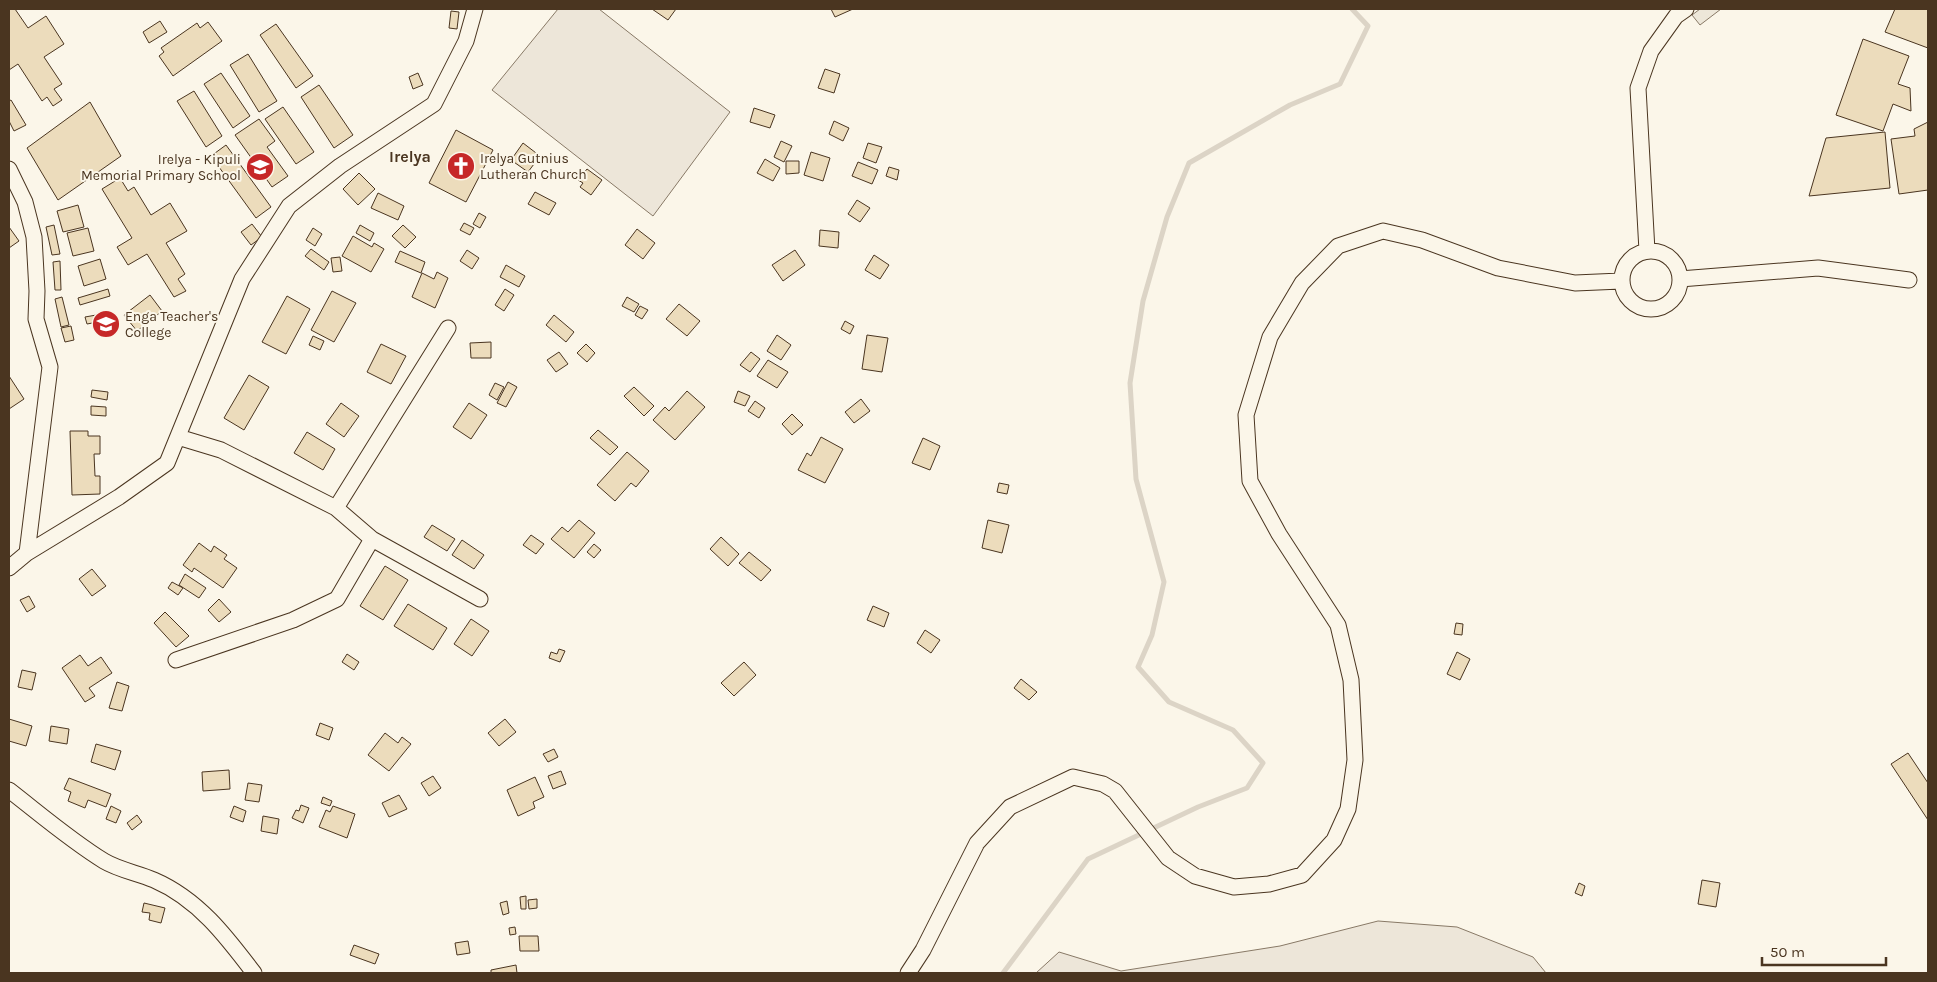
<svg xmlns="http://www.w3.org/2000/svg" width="1937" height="982" viewBox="0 0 1937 982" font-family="Karla,sans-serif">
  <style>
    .green { fill: #ede6d9; stroke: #887966 }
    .parking { fill: #ede7d9; stroke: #887966 }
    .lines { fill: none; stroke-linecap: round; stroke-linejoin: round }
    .stream { stroke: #dcd4c6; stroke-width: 5 }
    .building { fill: #ecdcbc; stroke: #4a3520 }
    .minor-casing { stroke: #4a3520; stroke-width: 17 }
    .minor { stroke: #fbf6e9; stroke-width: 15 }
    .labels { text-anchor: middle; stroke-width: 4; stroke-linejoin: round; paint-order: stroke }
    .poi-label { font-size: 14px; fill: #4a3520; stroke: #fbf6e9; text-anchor: start }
    .quarter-label { font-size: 16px; font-weight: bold; fill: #4a3520; stroke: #fbf6e9 }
  </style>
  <rect width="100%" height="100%" fill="#fbf6e9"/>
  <path class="green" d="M558 9H599L730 112 653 216 492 90Z
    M1378 921 1457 927 1533 957 1546 973H1036L1059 952 1121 971 1280 946Z"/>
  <path class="parking" d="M1700 9H1721L1700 25 1692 15Z"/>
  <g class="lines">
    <path class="stream" d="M1003 973 1088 859 1198 807 1247 788 1263 763 1233 730 1169 702 1138 667 1152 635 1164 582 1136 479 1130 383 1143 301 1167 217 1189 163 1290 105 1340 84 1368 26 1352 9"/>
  </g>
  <path class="building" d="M9 9H15L28 28 46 16 64 44 44 57 62 84 54 89 62 100 53 106 47 97 42 101 18 64 9 70Z
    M652 9H676L668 20Z
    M831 9H853L835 17Z
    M1895 9H1928V48L1885 32Z
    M451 11 459 12 457 29 449 28Z
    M160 21 167 32 149 43 143 32Z
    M208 22 222 41 173 76 159 56 164 52 161 48 197 23 200 28Z
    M276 24 313 76 296 88 260 35Z
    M1863 39 1909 56 1898 84 1910 88 1911 111 1893 104 1883 131 1836 115Z
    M248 54 277 101 259 112 230 65Z
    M825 69 840 74 834 93 818 88Z
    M221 73 250 116 233 128 204 84Z
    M418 73 423 85 413 89 409 77Z
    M319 85 353 135 334 148 301 97Z
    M194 91 222 136 206 147 177 101Z
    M11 100 26 125 14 131 9 121V101Z
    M90 102 121 156 58 200 27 148Z
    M283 107 314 152 296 164 265 119Z
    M754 108 775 115 770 128 750 122Z
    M259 119 275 141 267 147 288 176 272 187 235 135Z
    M834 121 849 128 843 141 829 134Z
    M1928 122V190L1899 194 1891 139 1915 136 1914 129Z
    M456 130 493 150 466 202 429 183Z
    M1885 132 1890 188 1809 196 1826 138Z
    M781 141 792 146 784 162 774 157Z
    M523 143 540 156 528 172 511 160Z
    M868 143 882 147 876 163 863 158Z
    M226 145 271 207 256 218 211 156Z
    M811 152 830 158 823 181 804 175Z
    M765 159 780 168 773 181 757 173Z
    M786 161H799V173L786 174Z
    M858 162 878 170 872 184 852 176Z
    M889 167 899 170 897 180 886 176Z
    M587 169 602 180 591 195 580 187 583 183 578 180Z
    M359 173 375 189 358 205 343 189Z
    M120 178 128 191 134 187 151 215 170 203 187 231 166 243 185 274 178 279 186 291 174 297 147 254 128 265 117 247 132 238 102 189Z
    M535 192 556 203 549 215 528 204Z
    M378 193 404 206 398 220 371 208Z
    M857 200 870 208 860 222 848 214Z
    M78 205 84 227 63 232 57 211Z
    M479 213 486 217 480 228 473 224Z
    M464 223 474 228 470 235 460 230Z
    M252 224 262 237 251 245 241 232Z
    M54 225 60 254 52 255 46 227Z
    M360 225 374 233 370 241 356 233Z
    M403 225 416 237 405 248 392 236Z
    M9 227 19 241 9 248Z
    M88 228 94 251 73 256 67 233Z
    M313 228 322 234 315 246 306 240Z
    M637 229 655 243 643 259 625 245Z
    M820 230 839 232 838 248 819 246Z
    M353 236 372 247 374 243 384 249 371 272 342 256Z
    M311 249 329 262 324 270 305 256Z
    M467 250 479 258 472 269 460 261Z
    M795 250 805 265 783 281 772 265Z
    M400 251 425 262 421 273 395 262Z
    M874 255 889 265 880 279 865 270Z
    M340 257 342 271 333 272 331 258Z
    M100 259 106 279 84 286 78 266Z
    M60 261 61 290H55L53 262Z
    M506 265 525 276 519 287 500 277Z
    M437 272 448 278 435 308 412 297 422 273 434 279Z
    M108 289 110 296 80 305 78 298Z
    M505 289 514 295 504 311 495 305Z
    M332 291 356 303 334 342 311 330Z
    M150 295 162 311 137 331 124 315Z
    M287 296 310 309 286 354 262 342Z
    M62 297 69 325 61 327 55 299Z
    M627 297 639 304 634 312 622 306Z
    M679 304 700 321 687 336 666 319Z
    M640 306 648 310 642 319 635 315Z
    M102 314 103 321 87 324 85 317Z
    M554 315 574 332 566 342 546 325Z
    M845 321 854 326 850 334 841 329Z
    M71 326 74 340 65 342 61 328Z
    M777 335 791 345 781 360 767 351Z
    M867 335 888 338 882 372 862 369Z
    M313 336 324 341 320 350 309 345Z
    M491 342V358H471L470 343Z
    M381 344 406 356 391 384 367 372Z
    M586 344 595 353 587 362 577 353Z
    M559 352 568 364 556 372 547 360Z
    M751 352 760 359 750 372 740 365Z
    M768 360 788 372 777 388 757 376Z
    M249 375 269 387 244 430 224 418Z
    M9 376 24 399 9 409Z
    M508 382 517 387 506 407 497 403Z
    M495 383 504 387 497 400 489 395Z
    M634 387 654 406 644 416 624 396Z
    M92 390 108 392 107 400 91 397Z
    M687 391 705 407 675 440 653 420 665 407 669 411Z
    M738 391 750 396 745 406 734 402Z
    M861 399 870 411 854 423 845 412Z
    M755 401 765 408 759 418 748 411Z
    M341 403 359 416 344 437 326 424Z
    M469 403 487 415 471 439 453 427Z
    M91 406 106 407V416L91 415Z
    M792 414 803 425 792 435 782 424Z
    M598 430 618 447 610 455 590 438Z
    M70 431H88V436H100V454H94L95 476H100V494L72 495Z
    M307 432 335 449 323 470 294 453Z
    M821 437 843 449 825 483 798 470 807 453 811 456Z
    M923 438 940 446 930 470 912 463Z
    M627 452 649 471 636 487 631 483 615 501 597 485Z
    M999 483 1009 485 1007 494 997 492Z
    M579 520 595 533 574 558 551 539 562 527 568 532Z
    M988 520 1009 525 1002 553 982 548Z
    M432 525 455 539 447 551 424 537Z
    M531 535 544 544 536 554 523 545Z
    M721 537 739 554 728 566 710 549Z
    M462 540 484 555 474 569 452 555Z
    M199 543 211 552 214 546 227 555 224 559 237 568 223 588 194 568 192 572 183 565Z
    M594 544 601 550 594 558 587 552Z
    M749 552 771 570 761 581 739 563Z
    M385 566 408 580 383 620 360 606Z
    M92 569 106 586 92 596 79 579Z
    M185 574 206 588 199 598 179 585Z
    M172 582 183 588 178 595 168 588Z
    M29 596 35 607 27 612 20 600Z
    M219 599 231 612 219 622 208 610Z
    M408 604 447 628 433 650 394 626Z
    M873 606 889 613 884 627 867 620Z
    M165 612 189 636 176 647 154 623Z
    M471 619 489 631 472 656 454 644Z
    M1456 623 1463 624 1462 635 1454 634Z
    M925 630 940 640 931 653 917 643Z
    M559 649 565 651 560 662 549 658 551 652 557 654Z
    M1457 652 1470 659 1460 680 1447 674Z
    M347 654 359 662 354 670 342 662Z
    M80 655 88 666 101 657 112 673 89 688 95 696 85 702 62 668Z
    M744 662 756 675 734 696 721 683Z
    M22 670 36 673 32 690 18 687Z
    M1021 679 1037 692 1029 700 1014 688Z
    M117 682 129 686 122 711 109 708Z
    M9 719 32 726 26 746 9 741Z
    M505 719 516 732 499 746 488 733Z
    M320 723 333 728 329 740 316 735Z
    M51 726 69 729 67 744 49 741Z
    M385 733 398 743 402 737 411 744 389 771 368 755Z
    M96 744 121 751 115 770 91 762Z
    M554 749 558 757 548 762 543 754Z
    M1908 753 1928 783V820L1891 764Z
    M229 770 230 789 203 791 202 772Z
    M561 771 566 784 553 789 548 776Z
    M433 776 441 788 429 796 421 783Z
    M535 777 544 797 533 802 535 808 518 816 507 790Z
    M69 778 111 794 106 807 88 800 85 808 68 801 71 792 64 789Z
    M248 783 262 785 259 802 245 800Z
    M399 795 407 809 389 817 382 803Z
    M323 797 332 801 330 806 321 803Z
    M301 805 309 808 303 823 292 818 296 810 299 811Z
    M111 806 121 811 116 823 106 819Z
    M234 806 246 811 243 822 230 817Z
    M333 806 355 814 347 838 319 827 326 810 330 812Z
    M137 815 142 822 132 830 127 823Z
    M263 816 279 819 277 834 261 831Z
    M1702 880 1720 883 1716 907 1698 904Z
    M1579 883 1585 886 1582 896 1575 893Z
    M526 896V909H521L520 897Z
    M537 899V908L529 909 528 900Z
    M507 901 509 913 503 915 500 903Z
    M144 903 165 908 161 923 149 920 150 913 142 912Z
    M515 927 516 934 510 935 509 928Z
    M519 936H538L539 951H520Z
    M468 941 470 953 457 955 455 943Z
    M354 945 379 954 375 964 350 955Z
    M516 965 517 973H491V970Z"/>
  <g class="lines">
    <defs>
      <path id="minor" d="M9 169 25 202 34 237 37 291 36 319 50 367 27 553
        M1622 280a29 29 0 1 1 58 0a29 29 0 1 1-58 0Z
        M1647 251 1638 88 1651 51 1676 16 1686 9
        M1680 279 1818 268 1909 280
        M178 437 221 450 336 508 372 539 480 599
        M336 508 448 328
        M9 568 27 553 119 497 167 463 242 279 289 206 340 166 434 104 466 41 475 9
        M176 660 293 620 337 599 372 539
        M9 790C40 814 70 840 104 861 119 870 138 873 154 880 198 899 226 936 254 973
        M908 973 923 950 977 843 1010 807 1073 777 1103 784 1115 791 1168 858 1195 876 1234 887 1269 884 1302 875 1334 840 1348 809 1355 760 1351 680 1338 625 1279 534 1250 481 1246 415 1270 337 1302 283 1338 246 1383 231 1422 240 1498 268 1575 283 1621 281"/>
    </defs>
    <use href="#minor" class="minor-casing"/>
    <use href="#minor" class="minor"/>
  </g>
  <defs>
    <symbol id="church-disc" viewBox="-11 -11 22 22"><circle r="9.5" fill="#c62828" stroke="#fbf6e9"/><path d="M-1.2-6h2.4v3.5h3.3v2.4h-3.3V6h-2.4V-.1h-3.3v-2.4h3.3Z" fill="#fff"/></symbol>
    <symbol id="school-disc" viewBox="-11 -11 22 22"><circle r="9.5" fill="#c62828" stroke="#fbf6e9"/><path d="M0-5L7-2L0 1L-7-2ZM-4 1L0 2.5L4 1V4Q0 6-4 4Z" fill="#fff"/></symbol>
    <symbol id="university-disc" viewBox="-11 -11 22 22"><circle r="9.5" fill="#c62828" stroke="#fbf6e9"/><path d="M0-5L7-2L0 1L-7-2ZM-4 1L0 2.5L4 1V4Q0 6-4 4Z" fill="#fff"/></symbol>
  </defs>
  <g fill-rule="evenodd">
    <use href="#church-disc" x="445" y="150" width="32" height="32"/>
    <use href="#school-disc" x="244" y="151" width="32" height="32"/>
    <use href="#university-disc" x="90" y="308" width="32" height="32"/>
  </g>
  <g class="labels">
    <g class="poi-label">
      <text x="480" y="163">Irelya Gutnius<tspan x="480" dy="16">Lutheran Church</tspan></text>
      <text x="241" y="164" text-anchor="end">Irelya - Kipuli<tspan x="241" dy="16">Memorial Primary School</tspan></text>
      <text x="125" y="321">Enga Teacher's<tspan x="125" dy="16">College</tspan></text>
    </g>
    <g class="quarter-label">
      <text x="410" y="162">Irelya</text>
    </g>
  </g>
  <rect width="1937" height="982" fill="none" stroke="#4a3520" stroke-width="20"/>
  <path d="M1762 957v8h124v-8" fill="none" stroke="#4a3520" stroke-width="2.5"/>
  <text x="1770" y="957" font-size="15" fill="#4a3520" stroke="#fbf6e9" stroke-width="4" paint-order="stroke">50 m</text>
</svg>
